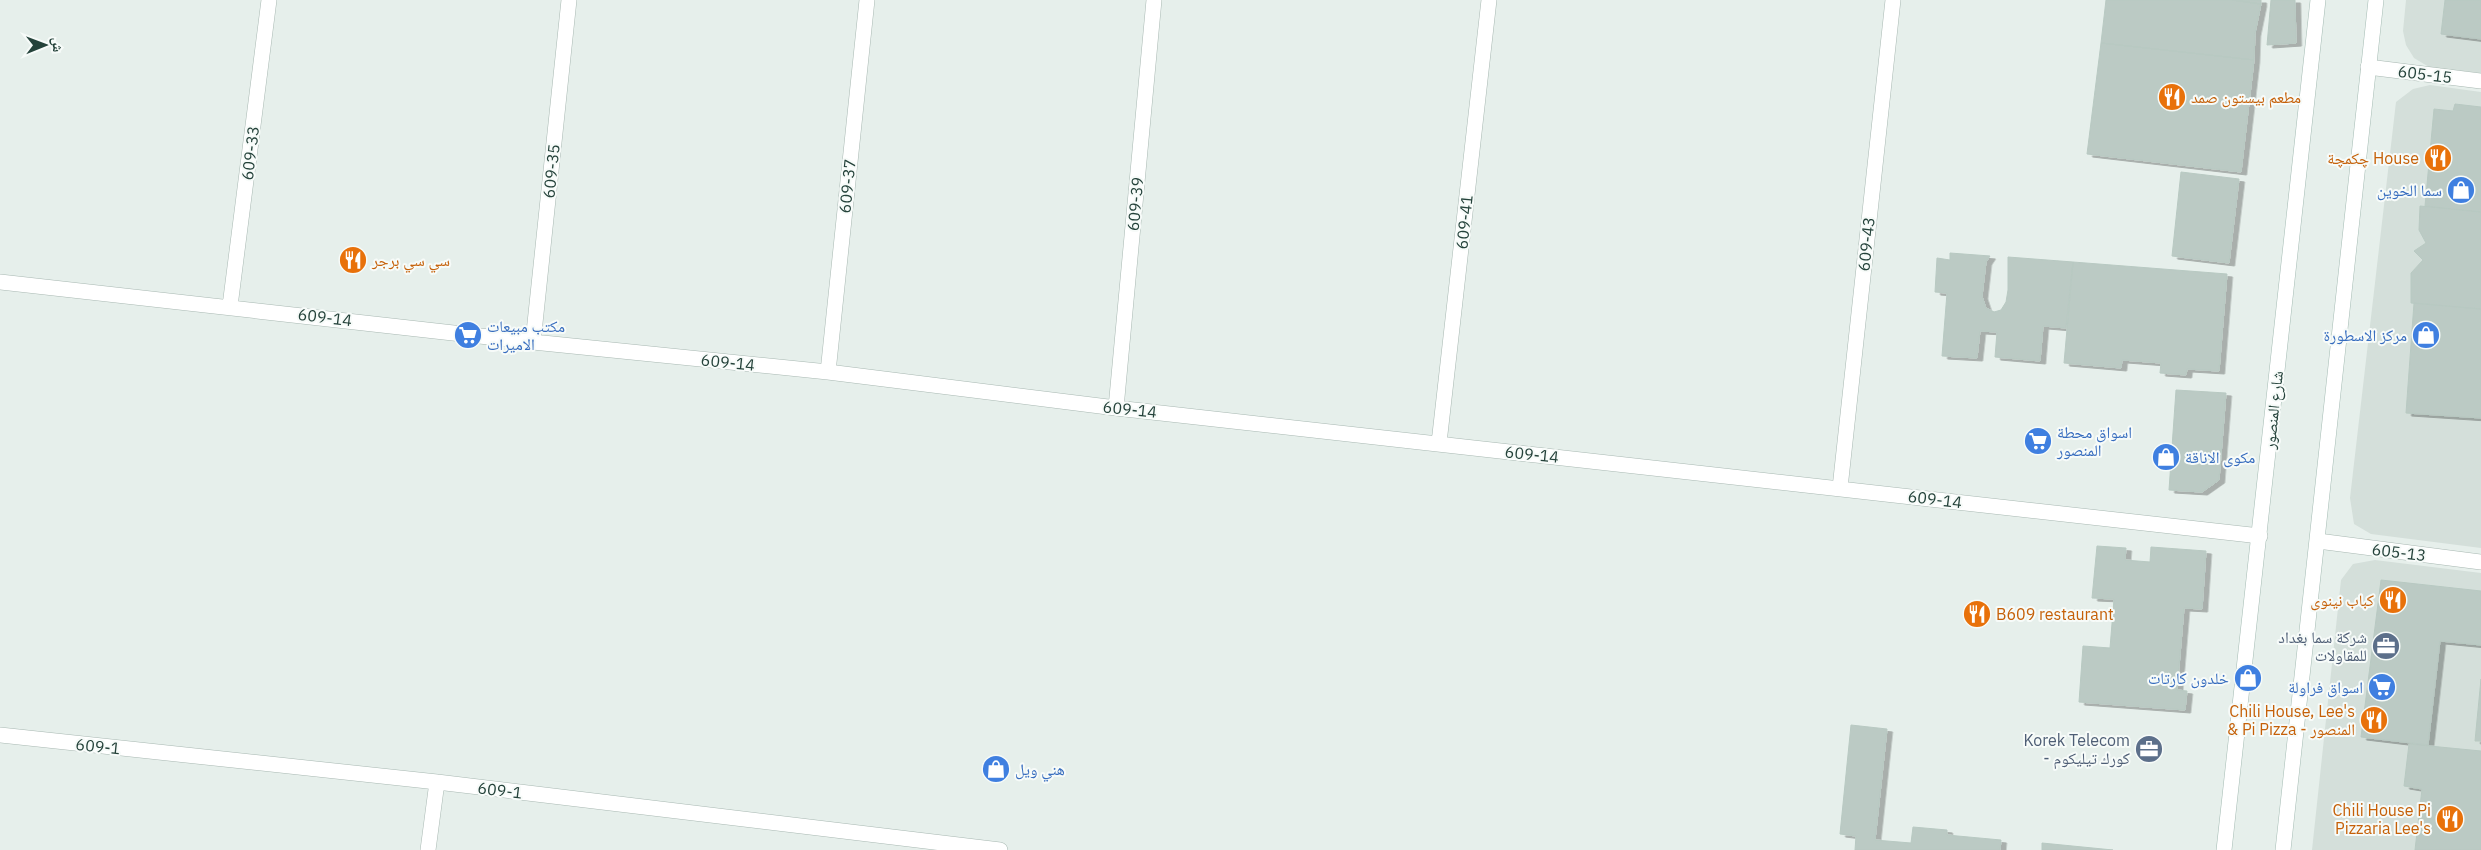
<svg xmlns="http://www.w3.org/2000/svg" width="2481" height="850" viewBox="0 0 2481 850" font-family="'IBM Plex Sans','Noto Naskh Arabic',sans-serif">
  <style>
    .built { fill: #d4dfda }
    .building { fill: #bbcac4; stroke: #b8c9c2; filter: url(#shadow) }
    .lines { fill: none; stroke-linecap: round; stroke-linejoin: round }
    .minor-casing { stroke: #a8b8b2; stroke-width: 16 }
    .secondary-casing { stroke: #a4bbb3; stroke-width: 16 }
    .minor { stroke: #fff; stroke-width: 15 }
    .secondary { stroke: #fff; stroke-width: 15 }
    .labels { text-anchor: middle; stroke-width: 4; stroke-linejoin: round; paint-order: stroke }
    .street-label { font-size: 16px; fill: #24423a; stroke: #f7fbf9 }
    .food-label { font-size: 16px; fill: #c56008; stroke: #f7fbf9; text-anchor: end }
    .shop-label { font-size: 16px; fill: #366cbe; stroke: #f7fbf9; text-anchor: end }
    .service-label { font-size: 16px; fill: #4e5e75; stroke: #f7fbf9; text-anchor: end }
  </style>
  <defs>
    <filter id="shadow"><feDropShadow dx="5.5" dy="3" stdDeviation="0" flood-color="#0004"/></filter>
  </defs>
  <rect width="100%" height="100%" fill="#e6efeb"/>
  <path class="built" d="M2406 0H2481V73L2429 67 2414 58 2406 45 2403 31Z
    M2430 85 2481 92V548L2371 534 2354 524 2350 498 2396 102 2413 89Z
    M2375 560 2481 573V850H2312L2341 580 2353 564Z"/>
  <path class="building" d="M2106 0H2232L2261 4 2255 33 2254 60 2101 43Z
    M2232 0H2261V4Z
    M2271 0H2295L2296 43 2267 45Z
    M2445 0H2481V39L2441 34Z
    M2101 43 2254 60 2241 172 2087 154Z
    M2455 104 2481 107V212L2425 206 2434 109 2453 111Z
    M2181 172 2239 179 2229 263 2172 256Z
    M2420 206 2481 212V309L2411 303V273L2423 260 2414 251 2426 243 2419 230Z
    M1950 253 1990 256 1986 262 1982 296 1986 308 1994 312 2001 310 2006 302 2008 290V257L2073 262 2066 328 2043 326 2040 361 1995 357 1997 332 1980 331 1977 358 1942 356 1947 293 1935 292 1937 258 1950 260Z
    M2073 262 2227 274 2219 371 2187 369 2186 375 2160 373 2161 363 2122 360 2121 368 2064 363Z
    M2414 303 2481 309V418L2406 413Z
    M2176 390 2226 393 2219 480 2202 492 2169 490Z
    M2097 546 2126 548 2125 560 2150 562 2151 547 2206 551 2202 609 2184 608 2177 690 2187 691 2185 710 2079 702 2083 646 2110 648 2114 599 2092 598Z
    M2381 580 2481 591V645L2440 641 2428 745 2361 737Z
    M2481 679V741H2475Z
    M1851 725 1887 729 1875 840 1911 843 1913 827 1947 830V835L2001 840 2000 850H1855L1856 836 1840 834Z
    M2409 744 2481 751V850H2415L2422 789 2404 786Z
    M2042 843 2113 850H2042Z"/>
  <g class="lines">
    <defs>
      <path id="minor" d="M2368 67 2481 81
        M0 282 533 342 828 372 1116 408 2260 536
        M230 306 269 0
        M533 342 569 0
        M828 372 867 0
        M1116 408 1154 0
        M1439 443 1489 0
        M1840 488 1893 0
        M2318 541 2481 562
        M0 735 437 782 1000 850
        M428 850 437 782"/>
      <path id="secondary" d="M2224 850 2318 0
        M2283 850 2376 0"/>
    </defs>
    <use href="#minor" class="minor-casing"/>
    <use href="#secondary" class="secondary-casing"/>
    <use href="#minor" class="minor"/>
    <use href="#secondary" class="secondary"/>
  </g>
  <defs>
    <symbol id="restaurant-disc" viewBox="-11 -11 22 22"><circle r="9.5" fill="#e8710a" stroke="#f7fbf9"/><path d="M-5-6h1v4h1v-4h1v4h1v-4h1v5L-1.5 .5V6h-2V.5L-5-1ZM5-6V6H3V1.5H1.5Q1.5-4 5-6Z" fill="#fff"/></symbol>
    <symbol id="shop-disc" viewBox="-11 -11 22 22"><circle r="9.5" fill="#3f7fe0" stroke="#f7fbf9"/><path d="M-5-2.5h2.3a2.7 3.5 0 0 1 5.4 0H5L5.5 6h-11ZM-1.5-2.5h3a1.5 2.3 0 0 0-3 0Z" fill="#fff"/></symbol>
    <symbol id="supermarket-disc" viewBox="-11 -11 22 22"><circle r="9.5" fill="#3f7fe0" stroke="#f7fbf9"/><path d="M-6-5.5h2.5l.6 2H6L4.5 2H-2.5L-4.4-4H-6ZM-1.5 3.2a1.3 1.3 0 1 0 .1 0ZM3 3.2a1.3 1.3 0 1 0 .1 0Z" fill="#fff"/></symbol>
    <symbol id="office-disc" viewBox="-11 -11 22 22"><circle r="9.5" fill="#5c6f8a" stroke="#f7fbf9"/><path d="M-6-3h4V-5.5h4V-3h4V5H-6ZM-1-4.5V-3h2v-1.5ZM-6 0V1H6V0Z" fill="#fff"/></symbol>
  </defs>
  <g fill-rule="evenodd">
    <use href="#restaurant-disc" x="2156" y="81" width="32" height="32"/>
    <use href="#restaurant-disc" x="2422" y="142" width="32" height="32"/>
    <use href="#shop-disc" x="2445" y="174" width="32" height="32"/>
    <use href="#restaurant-disc" x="337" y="244" width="32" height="32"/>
    <use href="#supermarket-disc" x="452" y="319" width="32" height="32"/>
    <use href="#shop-disc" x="2410" y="319" width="32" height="32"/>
    <use href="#supermarket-disc" x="2022" y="425" width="32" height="32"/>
    <use href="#shop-disc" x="2150" y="441" width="32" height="32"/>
    <use href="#restaurant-disc" x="2377" y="584" width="32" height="32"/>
    <use href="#restaurant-disc" x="1961" y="598" width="32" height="32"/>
    <use href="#office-disc" x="2370" y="630" width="32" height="32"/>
    <use href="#shop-disc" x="2232" y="662" width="32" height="32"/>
    <use href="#supermarket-disc" x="2366" y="671" width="32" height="32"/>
    <use href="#restaurant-disc" x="2358" y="704" width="32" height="32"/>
    <use href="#office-disc" x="2133" y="733" width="32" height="32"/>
    <use href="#shop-disc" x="980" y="753" width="32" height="32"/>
    <use href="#restaurant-disc" x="2434" y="803" width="32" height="32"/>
  </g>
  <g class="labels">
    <g class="street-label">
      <text transform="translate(2425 74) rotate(7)" y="6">605-15</text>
      <text transform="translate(250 153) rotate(-83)" y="6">609-33</text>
      <text transform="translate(551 171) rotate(-84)" y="6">609-35</text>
      <text transform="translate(847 186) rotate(-84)" y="6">609-37</text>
      <text transform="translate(1135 204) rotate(-85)" y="6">609-39</text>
      <text transform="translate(1464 222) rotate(-84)" y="6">609-41</text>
      <text transform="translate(1866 244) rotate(-84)" y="6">609-43</text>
      <text transform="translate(325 317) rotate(7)" y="6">609-14</text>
      <text transform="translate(728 362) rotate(6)" y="6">609-14</text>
      <text transform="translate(1130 409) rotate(6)" y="6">609-14</text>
      <text transform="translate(2273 410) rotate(-84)" y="6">شارع المنصور</text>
      <text transform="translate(1532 454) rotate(6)" y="6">609-14</text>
      <text transform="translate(1935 499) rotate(7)" y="6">609-14</text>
      <text transform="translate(2399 552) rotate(7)" y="6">605-13</text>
      <text transform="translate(98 746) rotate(6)" y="6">609-1</text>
      <text transform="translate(500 790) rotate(7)" y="6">609-1</text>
    </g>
    <g class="food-label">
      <text x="2191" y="103" text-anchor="start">مطعم بيستون صمد</text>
      <text x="2419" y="164">چكمچة House</text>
      <text x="372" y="266" text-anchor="start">سي سي برجر</text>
      <text x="2374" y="606">كباب نينوى</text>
      <text x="1996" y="620" text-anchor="start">B609 restaurant</text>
      <text x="2355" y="717">Chili House, Lee's<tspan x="2355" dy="18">&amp; Pi Pizza - المنصور</tspan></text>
      <text x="2431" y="816">Chili House Pi<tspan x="2431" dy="18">Pizzaria Lee's</tspan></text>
    </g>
    <g class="shop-label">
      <text x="2442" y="196">سما الخوين</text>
      <text x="487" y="332" text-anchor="start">مكتب مبيعات<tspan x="487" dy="18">الاميرات</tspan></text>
      <text x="2407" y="341">مركز الاسطورة</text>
      <text x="2057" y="438" text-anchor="start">اسواق محطة<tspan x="2057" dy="18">المنصور</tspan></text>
      <text x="2185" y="463" text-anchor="start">مكوى الاناقة</text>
      <text x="2229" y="684">خلدون كارتات</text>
      <text x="2363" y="693">اسواق فراولة</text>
      <text x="1015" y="775" text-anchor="start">هني ويل</text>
    </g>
    <g class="service-label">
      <text x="2367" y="643">شركة سما بغداد<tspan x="2367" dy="18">للمقاولات</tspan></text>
      <text x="2130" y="746">Korek Telecom<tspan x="2130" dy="18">- كورك تيليكوم</tspan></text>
    </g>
  </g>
  <g transform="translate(45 45) rotate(89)" stroke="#f7fbf9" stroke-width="4" paint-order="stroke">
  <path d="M0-4L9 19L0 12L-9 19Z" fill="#24423a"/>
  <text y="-8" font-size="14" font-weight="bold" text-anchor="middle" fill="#24423a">ش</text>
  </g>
</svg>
